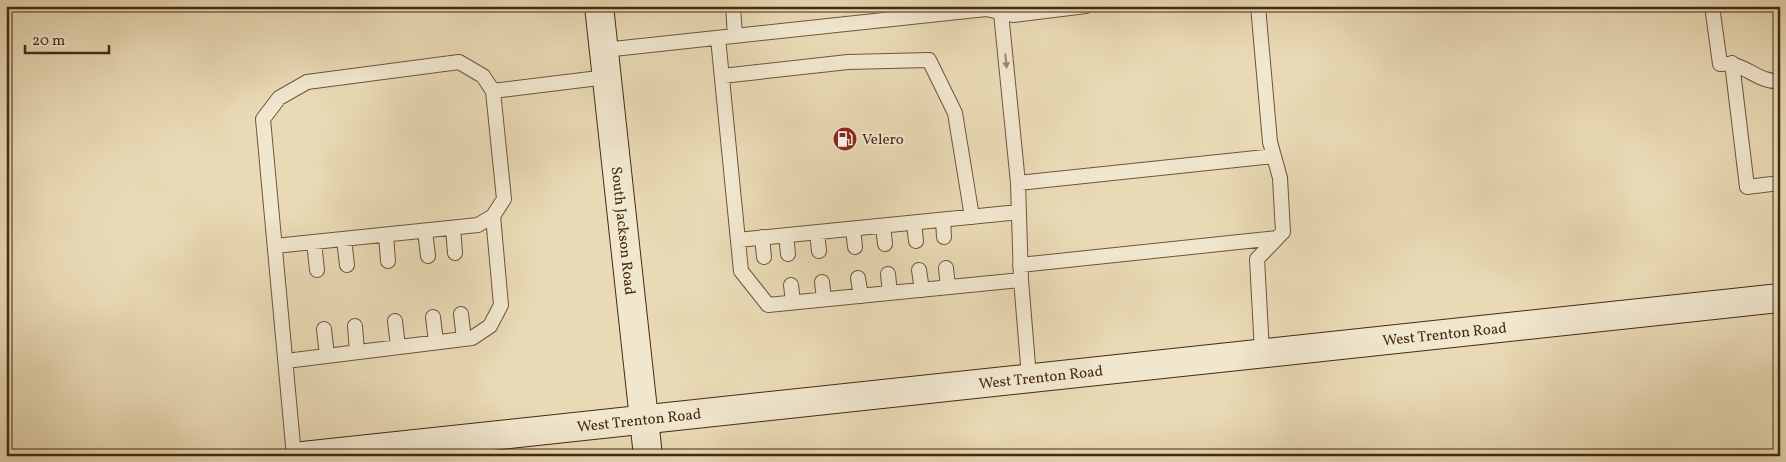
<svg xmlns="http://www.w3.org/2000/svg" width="1786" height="462" viewBox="0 0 1786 462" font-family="Vollkorn,serif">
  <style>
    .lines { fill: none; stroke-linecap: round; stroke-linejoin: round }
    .lane-casing { stroke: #6f553b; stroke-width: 16 }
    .secondary-casing { stroke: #462912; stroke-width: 30 }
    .lane { stroke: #f1e7cf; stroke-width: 14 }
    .secondary { stroke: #f1e7cf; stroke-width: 28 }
    .oneway { fill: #9c8870 }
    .labels { text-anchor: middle; stroke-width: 4; stroke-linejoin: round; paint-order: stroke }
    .poi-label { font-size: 15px; fill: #462912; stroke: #f1e7cf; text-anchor: start }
    .street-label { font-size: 15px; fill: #462912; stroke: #f1e7cf }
  </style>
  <rect width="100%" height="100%" fill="#e9dab5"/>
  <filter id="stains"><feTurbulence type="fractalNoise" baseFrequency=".004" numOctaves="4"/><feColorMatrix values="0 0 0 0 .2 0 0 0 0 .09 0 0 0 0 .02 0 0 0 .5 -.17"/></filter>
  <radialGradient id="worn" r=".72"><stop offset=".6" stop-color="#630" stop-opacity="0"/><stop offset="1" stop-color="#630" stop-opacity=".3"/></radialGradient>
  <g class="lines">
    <defs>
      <path id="lane" d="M733 6 735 36
        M1258 6 1270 142 1280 178 1283 232 1257 259 1262 352
        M1712 6 1720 64C1745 61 1756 83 1780 81
        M1001 13 1018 183 1021 280
        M718 38 741 271 768 305 1021 280 1029 377
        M604 50 986 9 1013 15 1086 6
        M1732 63 1747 187 1780 183
        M722 76 848 62 929 60 955 113 972 217
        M1018 183 1274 156
        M943 220 944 237
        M914 223 916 241
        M883 226 885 244
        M453 228 455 253
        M853 229 855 247
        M425 231 428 256
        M817 232 819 251
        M386 235 388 261
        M786 235 788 254
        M762 237 764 257
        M344 239 347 265
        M738 240 1019 212
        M314 242 317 270
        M275 246 478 225 493 216 504 199 493 91
        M1020 265 1277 238
        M946 268 948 287
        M919 270 922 290
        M888 274 890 293
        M858 278 861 296
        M822 282 824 299
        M791 285 793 302
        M461 314 464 339
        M433 317 436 342
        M395 321 398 347
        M355 326 357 352
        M324 329 327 356
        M286 361 472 338 490 326 501 305 493 216
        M294 456 263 119 279 98 307 82 459 62 483 76 493 91 607 77"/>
      <g id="secondary">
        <path id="s1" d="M599 6 648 456"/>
        <path id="s2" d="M303 456 1780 298"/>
      </g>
    </defs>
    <use href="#lane" class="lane-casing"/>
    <use href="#secondary" class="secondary-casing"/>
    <use href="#lane" class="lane"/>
    <use href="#secondary" class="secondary"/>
  </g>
  <defs><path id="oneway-solid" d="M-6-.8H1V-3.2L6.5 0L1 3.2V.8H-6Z" transform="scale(1.25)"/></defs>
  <use class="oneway" href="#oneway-solid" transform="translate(1006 61) rotate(84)"/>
  <defs>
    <symbol id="fuel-disc" viewBox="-11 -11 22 22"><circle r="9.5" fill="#8f2418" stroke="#f1e7cf"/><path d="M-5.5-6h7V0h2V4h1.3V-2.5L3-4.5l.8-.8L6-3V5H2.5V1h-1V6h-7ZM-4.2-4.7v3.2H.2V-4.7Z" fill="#fff"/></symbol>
  </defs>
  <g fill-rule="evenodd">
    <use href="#fuel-disc" x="831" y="125" width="28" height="28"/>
  </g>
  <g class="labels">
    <g class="poi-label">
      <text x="862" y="144">Velero</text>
    </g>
    <g class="street-label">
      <text dy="5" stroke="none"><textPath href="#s1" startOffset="226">South Jackson Road</textPath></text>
      <text dy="5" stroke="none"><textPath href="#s2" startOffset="1148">West Trenton Road</textPath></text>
      <text dy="5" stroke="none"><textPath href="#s2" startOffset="742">West Trenton Road</textPath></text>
      <text dy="5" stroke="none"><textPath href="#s2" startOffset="338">West Trenton Road</textPath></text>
    </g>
  </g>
  <rect width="1786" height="462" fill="none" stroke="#e9dab5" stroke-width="25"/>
  <rect x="8" y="8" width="1771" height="447" fill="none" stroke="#462912" stroke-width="2.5"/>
  <rect x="12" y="12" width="1761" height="437" fill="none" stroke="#462912"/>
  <path d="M25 45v8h84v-8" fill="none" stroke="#462912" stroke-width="2.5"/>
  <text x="32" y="45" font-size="15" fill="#462912" stroke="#f1e7cf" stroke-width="4" paint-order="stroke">20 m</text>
  <rect width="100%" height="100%" filter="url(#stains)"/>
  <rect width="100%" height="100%" fill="url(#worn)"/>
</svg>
